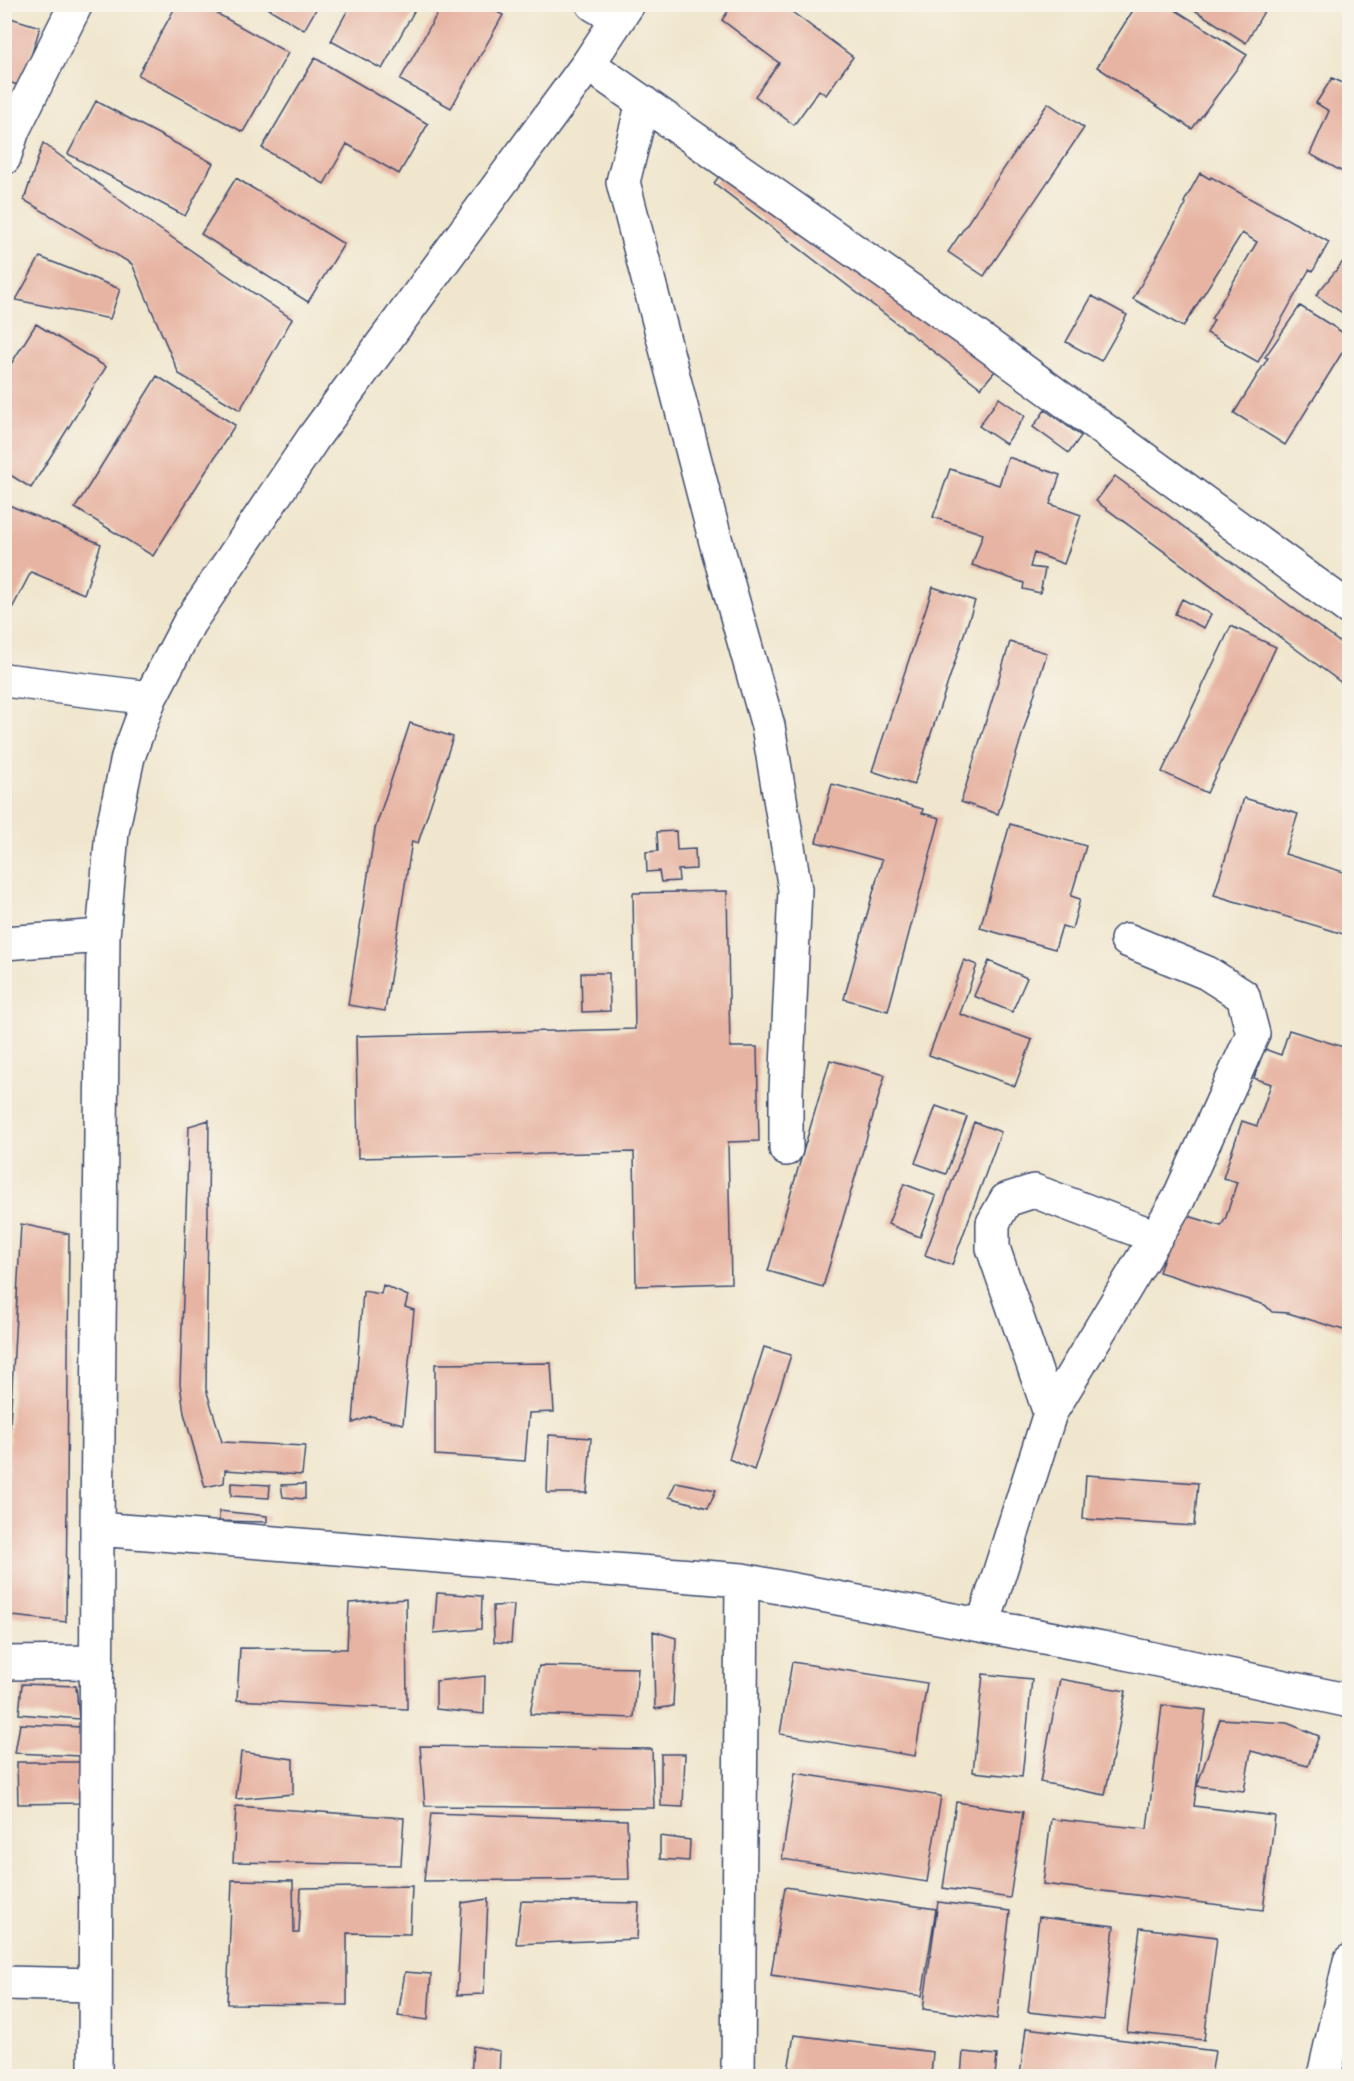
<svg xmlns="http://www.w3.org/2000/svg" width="1354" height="2081" viewBox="0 0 1354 2081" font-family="'EB Garamond',serif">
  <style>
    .building { fill: #e7b4a3 }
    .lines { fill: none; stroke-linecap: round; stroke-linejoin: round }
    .minor-casing { stroke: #3b4a6f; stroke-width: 36 }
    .minor { stroke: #fff; stroke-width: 33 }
  </style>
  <rect width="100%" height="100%" fill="#f7f3e8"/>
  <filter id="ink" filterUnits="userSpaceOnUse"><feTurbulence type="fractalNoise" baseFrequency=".0167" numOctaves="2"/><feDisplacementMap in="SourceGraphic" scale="12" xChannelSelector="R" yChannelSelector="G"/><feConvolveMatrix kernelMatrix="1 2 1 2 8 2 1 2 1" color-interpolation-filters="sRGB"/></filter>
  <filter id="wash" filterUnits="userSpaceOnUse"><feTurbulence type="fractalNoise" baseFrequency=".008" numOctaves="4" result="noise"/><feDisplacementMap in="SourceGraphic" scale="24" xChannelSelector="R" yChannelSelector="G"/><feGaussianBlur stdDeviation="1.35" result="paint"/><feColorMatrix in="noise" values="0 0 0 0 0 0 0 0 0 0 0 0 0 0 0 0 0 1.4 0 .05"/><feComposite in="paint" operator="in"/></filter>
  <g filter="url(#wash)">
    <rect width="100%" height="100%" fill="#f0e6cd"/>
    <g id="blocks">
      <path class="building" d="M177 4H200L288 53 243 132 138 75Z
        M261 4H319L304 30Z
        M351 4H418L382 69 331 41Z
        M733 4H781L853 57 826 95 819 90 794 125 755 96 779 63 722 20Z
        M1137 4H1166L1247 55 1192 129 1097 67Z
        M1185 4H1268L1246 43Z
        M442 5H484L503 15 451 108 400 80Z
        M4 16 40 27 22 86 4 81Z
        M315 58 428 124 399 174 347 144 324 184 262 148Z
        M1332 78 1345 84 1350 78V176L1310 154 1329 111 1316 103Z
        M96 101 213 163 185 216 68 154Z
        M1048 103 1084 128 984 276 948 252Z
        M43 143 155 226 292 319 240 410 179 374 132 264 24 200Z
        M727 166 995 371 981 388 714 183Z
        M1200 173 1210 179 1211 177 1329 242 1313 271 1309 270 1258 362 1207 333 1214 320 1211 319 1257 242 1242 233 1183 327 1133 299 1186 204 1184 202Z
        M236 178 344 244 308 302 201 234Z
        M1350 253V318L1316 295Z
        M40 257 120 289 110 319 16 300Z
        M1092 296 1127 315 1101 361 1066 342Z
        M1300 306 1350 337V340L1285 445 1234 413 1268 358 1265 357Z
        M36 324 106 367 31 488 4 471V375Z
        M157 376 235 425 153 556 75 508Z
        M999 398 1025 416 1006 444 979 426Z
        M1045 410 1081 436 1069 453 1033 427Z
        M1008 457 1060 475 1050 504 1081 515 1064 564 1034 553 1030 567 1045 569 1040 593 1023 589 1024 583 972 565 983 534 933 517 950 469 999 485Z
        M1115 476 1350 650V689L1096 501Z
        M4 503 101 544 84 594 31 572 4 624Z
        M933 587 975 601 914 785 872 771Z
        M1182 599 1211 614 1204 628 1175 614Z
        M1231 626 1276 647 1207 793 1162 772Z
        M1010 642 1047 653 998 814 961 802Z
        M410 723 453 737 418 843 412 841 385 1011 348 1005 375 829Z
        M832 784 923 809 922 813 940 818 888 1011 844 999 882 860 816 842Z
        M1244 798 1298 814 1285 854 1350 874V936L1214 895Z
        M1010 824 1086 846 1071 896 1080 899 1072 929 1062 926 1055 949 980 928Z
        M676 831 677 850 695 849 696 869 678 870 679 881 661 882 659 871 647 872 646 852 658 851 657 832Z
        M727 891 730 1047H757L759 1141 728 1142 731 1283 636 1286 634 1152 358 1158 356 1036 635 1029 633 893Z
        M964 960 977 965 960 1014 1032 1040 1015 1086 929 1055Z
        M989 961 1027 978 1012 1012 974 996Z
        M581 973H609L610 1011 582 1012Z
        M1289 1030 1350 1049V1332L1288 1313 1272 1312 1265 1305 1159 1272 1179 1213 1221 1226 1226 1217 1237 1182 1223 1178 1242 1121 1257 1126 1271 1084 1254 1078 1264 1049 1281 1055Z
        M830 1060 885 1075 823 1287 768 1271Z
        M936 1106 967 1117 946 1174 915 1163Z
        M209 1120 206 1389 222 1442 305 1446 302 1475 225 1470 224 1483 205 1487 184 1413 180 1384 189 1126Z
        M974 1122 1001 1132 952 1265 925 1255Z
        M904 1184 936 1196 920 1237 888 1224Z
        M21 1224 69 1234 66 1622 4 1615V1534Z
        M383 1285 408 1296 405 1307 414 1310 403 1424 371 1416 353 1423 363 1291 381 1294Z
        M764 1347 791 1355 754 1470 729 1459Z
        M551 1363 554 1412 529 1413 525 1461 435 1455V1364Z
        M549 1435 591 1438 587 1493H547Z
        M1086 1475 1198 1483 1194 1526 1083 1519Z
        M676 1482 716 1490 708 1508 669 1497Z
        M231 1483 270 1485 269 1498 231 1496Z
        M305 1484V1499L283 1497 281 1485Z
        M219 1511 267 1516V1522L219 1521Z
        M437 1593 482 1596 481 1629 434 1633Z
        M406 1599 407 1709 237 1700 240 1648 347 1649 349 1603Z
        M514 1605 511 1643 494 1642 493 1606Z
        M653 1631 676 1638 673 1706 655 1709Z
        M792 1662 927 1683 915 1756 780 1734Z
        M539 1666 638 1668 634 1718 530 1714Z
        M983 1674 1032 1679 1022 1777 973 1772Z
        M485 1676 484 1714 436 1709V1681Z
        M1060 1679 1126 1691 1105 1795 1040 1782Z
        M22 1684 76 1686 79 1719 19 1714Z
        M1162 1705 1206 1710 1194 1806 1275 1816 1263 1910 1043 1884 1051 1819 1147 1829Z
        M1220 1719 1287 1723 1319 1736 1308 1766 1251 1751 1244 1791 1197 1786Z
        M20 1724 81 1727 80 1756 15 1753Z
        M420 1746 652 1749 654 1808 425 1806Z
        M241 1752 293 1759V1794L236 1799Z
        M661 1754H685L683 1807 661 1806Z
        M17 1762H81L80 1803 18 1804Z
        M795 1773 941 1796 927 1882 782 1859Z
        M956 1802 1023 1812 1010 1898 943 1888Z
        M236 1806 404 1818 401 1865 233 1862Z
        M431 1813 627 1820 629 1879 424 1881Z
        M660 1836 690 1840 689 1861 660 1859Z
        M232 1880 293 1881 294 1933H299L301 1888 412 1886 410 1934 347 1933V2005L227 2004Z
        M785 1887 936 1909 922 1996 771 1975Z
        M488 1899 484 1994 457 1995 462 1903Z
        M521 1901 639 1903 637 1939 516 1944Z
        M938 1902 1010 1911 997 2019 923 2009Z
        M1039 1917 1114 1926 1104 2020 1028 2012Z
        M1140 1928 1217 1937 1204 2040 1127 2032Z
        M405 1972 431 1974 428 2020 398 2016Z
        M1026 2028 1215 2051 1211 2076H1020Z
        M794 2035 933 2052 931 2076H787Z
        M473 2046 500 2051 499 2076H471Z
        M963 2052 997 2055 995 2076H961Z"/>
    </g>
  </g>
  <g filter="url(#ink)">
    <use href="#blocks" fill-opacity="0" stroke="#3b4a6f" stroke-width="1.5"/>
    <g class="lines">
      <defs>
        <path id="minor" d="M593 4 618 19
          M588 64 977 337 1350 609
          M643 102 623 182 716 542 768 726 795 889 786 1091V1149
          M4 158 13 130 76 4
          M4 680 150 698
          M4 943 103 936
          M1050 1413 993 1248V1223L1006 1200 1034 1191 1156 1237
          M97 1529 742 1580 1102 1648 1350 1701
          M983 1625 1050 1413 1178 1200 1253 1034 1243 996 1207 973 1127 940
          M4 1663 97 1662
          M4 1983 95 1985
          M95 2076 97 1529 103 936 112 832 128 757 150 698 189 623 314 437 588 64 628 4
          M738 2076 742 1580
          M1324 2076 1350 1961"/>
      </defs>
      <use href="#minor" class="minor-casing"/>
      <use href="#minor" class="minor"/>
    </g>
  </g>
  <rect width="1354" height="2081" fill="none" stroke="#f7f3e8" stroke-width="24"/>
</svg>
